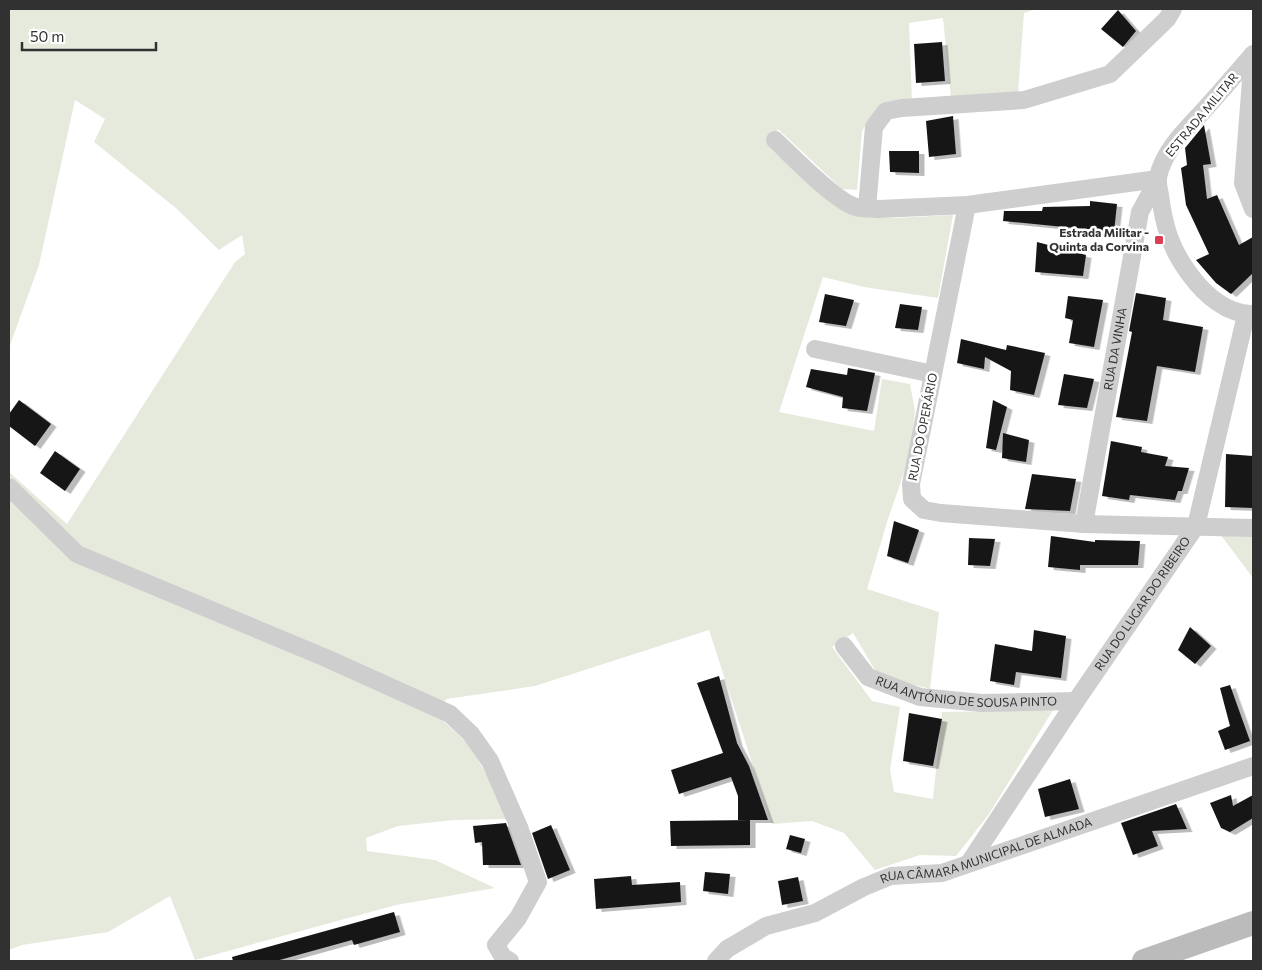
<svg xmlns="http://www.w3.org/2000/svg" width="1262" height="970" viewBox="0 0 1262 970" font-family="Commissioner,sans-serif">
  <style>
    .green { fill: #e5eadd }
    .building { fill: #181818; filter: url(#shadow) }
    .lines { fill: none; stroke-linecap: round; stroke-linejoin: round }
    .minor { stroke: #cecece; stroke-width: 18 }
    .secondary { stroke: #bbb; stroke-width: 24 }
    .poi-dot { fill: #de3c55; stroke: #fff; stroke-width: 2 }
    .labels { text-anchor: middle; stroke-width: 5; stroke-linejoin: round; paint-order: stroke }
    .street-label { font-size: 12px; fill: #313131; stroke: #fff }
    .poi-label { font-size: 12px; font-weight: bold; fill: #313131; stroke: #fff; text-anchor: end }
  </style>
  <defs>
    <filter id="shadow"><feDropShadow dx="5.5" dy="3" stdDeviation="0" flood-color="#0004"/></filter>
  </defs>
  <rect width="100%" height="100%" fill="#fff"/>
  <path class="green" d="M9 9H1036L1024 13 1018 93 951 98 943 18 909 23 912 100 889 101 876 110 862 131 857 190 842 189 778 129 769 147 800 176 852 215 895 218 953 215 938 298 864 287 823 277 779 412 874 431 882 379 910 384 915 411 910 455 888 519 867 589 939 612 930 689 878 675 853 633 832 647 872 701 900 707 890 770 894 792 933 799 942 712 1053 710 989 814 956 856 920 855 875 870 844 833 812 821 772 824 709 630 535 686 446 699 438 716 470 746 512 819 454 820 398 826 366 838 367 851 435 860 495 888 396 905 195 960 170 896 108 932 22 945 9 950V472L67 524 235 262 245 254 242 235 219 250 177 209 94 142 105 119 75 100 39 265 9 348Z
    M1220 534 1253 535V578Z"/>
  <path class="building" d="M1118 10 1136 31 1123 47 1101 29Z
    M942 42 945 81 916 83 914 44Z
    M953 116 956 154 929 157 926 121Z
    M1204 125 1211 164 1203 165 1207 199 1217 195 1239 245 1253 237V273L1231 294 1216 283 1196 260 1209 254 1186 205 1181 168 1187 165 1185 148Z
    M889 151H919V173L890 172Z
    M1090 201 1117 204 1114 232 1003 221 1004 211H1042L1043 207 1090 206Z
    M1037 242 1086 255 1083 276 1035 272Z
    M1136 293 1166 298 1163 320 1203 327 1195 372 1157 366 1147 421 1116 417 1132 332 1129 331Z
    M825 294 854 300 846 326 819 322Z
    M1068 296 1103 300 1094 347 1069 343 1073 320 1065 318Z
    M900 304 922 307 918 330 895 328Z
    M961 339 1006 350 1007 345 1045 353 1034 395 1010 390 1011 371 985 357 984 369 957 363Z
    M848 368 875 373 867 411 842 408 843 397 806 387 811 369 847 375Z
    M1064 374 1094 379 1087 408 1058 405Z
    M19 400 51 424 35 446 9 426V414Z
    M993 400 1007 407 996 450 986 448Z
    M1003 433 1029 440 1026 462 1002 458Z
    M1111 441 1142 447 1141 452 1168 457 1165 466 1189 468 1182 491H1178L1175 500 1130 495 1129 500 1102 496Z
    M55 451 80 469 65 491 40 473Z
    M1226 454 1253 456V508L1225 507Z
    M1032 474 1076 479 1070 511 1025 509Z
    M894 521 919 530 908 563 887 556Z
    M1051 536 1095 542V540L1140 541 1138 565H1080V570L1048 567Z
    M969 538 995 539 990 566 968 565Z
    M1190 627 1211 646 1195 664 1178 650Z
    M1034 630 1066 636 1061 678 1016 672 1014 685 990 681 995 644 1032 651Z
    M719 676 737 743 749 766 768 820H738V796L731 777 679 794 671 770 723 753 697 683Z
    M1230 685 1250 741 1225 750 1218 731 1230 726 1220 688Z
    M909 713 942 719 933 766 903 761Z
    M1070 779 1079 809 1045 817 1038 789Z
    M1231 795 1233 806 1253 795V818L1230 832 1221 828 1210 803Z
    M1176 804 1187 829 1152 831 1158 846 1133 855 1121 823Z
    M750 820V845L671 846 670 821Z
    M506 823 521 865H483L482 842 475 843 473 826Z
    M551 825 570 870 548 879 532 833Z
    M790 835 805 839 801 853 786 849Z
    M705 872 730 874 728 894 703 891Z
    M631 876 632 885 680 882 681 902 596 909 594 879Z
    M798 877 803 901 782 905 778 881Z
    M394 912 400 932 354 945 352 940 276 961H233L232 957Z"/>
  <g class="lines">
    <g class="minor">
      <path d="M1253 54C1237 73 1221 91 1205 109 1187 129 1164 149 1158 177 1157 182 1159 190 1160 195 1164 227 1171 250 1191 276 1205 295 1228 315 1253 314"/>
      <path d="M1253 55 1243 183 1253 209"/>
      <path d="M775 140C792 156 836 202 856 207 863 209 872 208 879 209L967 205 1158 179"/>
      <path d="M967 205 911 484 912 499 924 510 941 513 1084 524 1253 528"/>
      <path d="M867 208 874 127 886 111 902 108 1024 100 1110 74 1167 19 1173 9"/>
      <path d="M815 349 933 374"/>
      <path d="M9 487 77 554 326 658 450 714 471 734 490 761 519 827 538 882 518 918 496 945 503 957 510 961"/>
      <path id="s1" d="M1084 524 1140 212 1158 179"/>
      <path id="s2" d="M844 646 868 677 920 697 982 703 1076 701"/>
      <path id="s3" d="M969 863 1076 701 1196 526 1246 315"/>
      <path id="s4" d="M716 961 727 949 766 926 815 913 864 887 891 876 942 873 1253 766"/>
    </g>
    <path class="secondary" d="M1144 961 1253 923"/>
  </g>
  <rect class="poi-dot" x="1154" y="235" width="10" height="10" rx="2.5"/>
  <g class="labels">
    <g class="street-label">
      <text transform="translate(1202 115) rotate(-50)" y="4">ESTRADA MILITAR</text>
      <text dy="4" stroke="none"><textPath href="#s1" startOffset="178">RUA DA VINHA</textPath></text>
      <text transform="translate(923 427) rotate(-79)" y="4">RUA DO OPERÁRIO</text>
      <text dy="4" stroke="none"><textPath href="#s3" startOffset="312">RUA DO LUGAR DO RIBEIRO</textPath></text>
      <text dy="4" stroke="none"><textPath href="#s2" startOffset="140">RUA ANTÓNIO DE SOUSA PINTO</textPath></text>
      <text dy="4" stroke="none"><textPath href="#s4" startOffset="296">RUA CÂMARA MUNICIPAL DE ALMADA</textPath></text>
    </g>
    <g class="poi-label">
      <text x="1149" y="237">Estrada Militar -<tspan x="1149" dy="14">Quinta da Corvina</tspan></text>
    </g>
  </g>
  <rect width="1262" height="970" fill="none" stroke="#313131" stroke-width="20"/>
  <path d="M22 42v8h134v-8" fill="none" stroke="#313131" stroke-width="2.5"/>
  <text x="30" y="42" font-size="15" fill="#313131" stroke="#ffffff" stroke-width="4" paint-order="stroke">50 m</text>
</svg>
